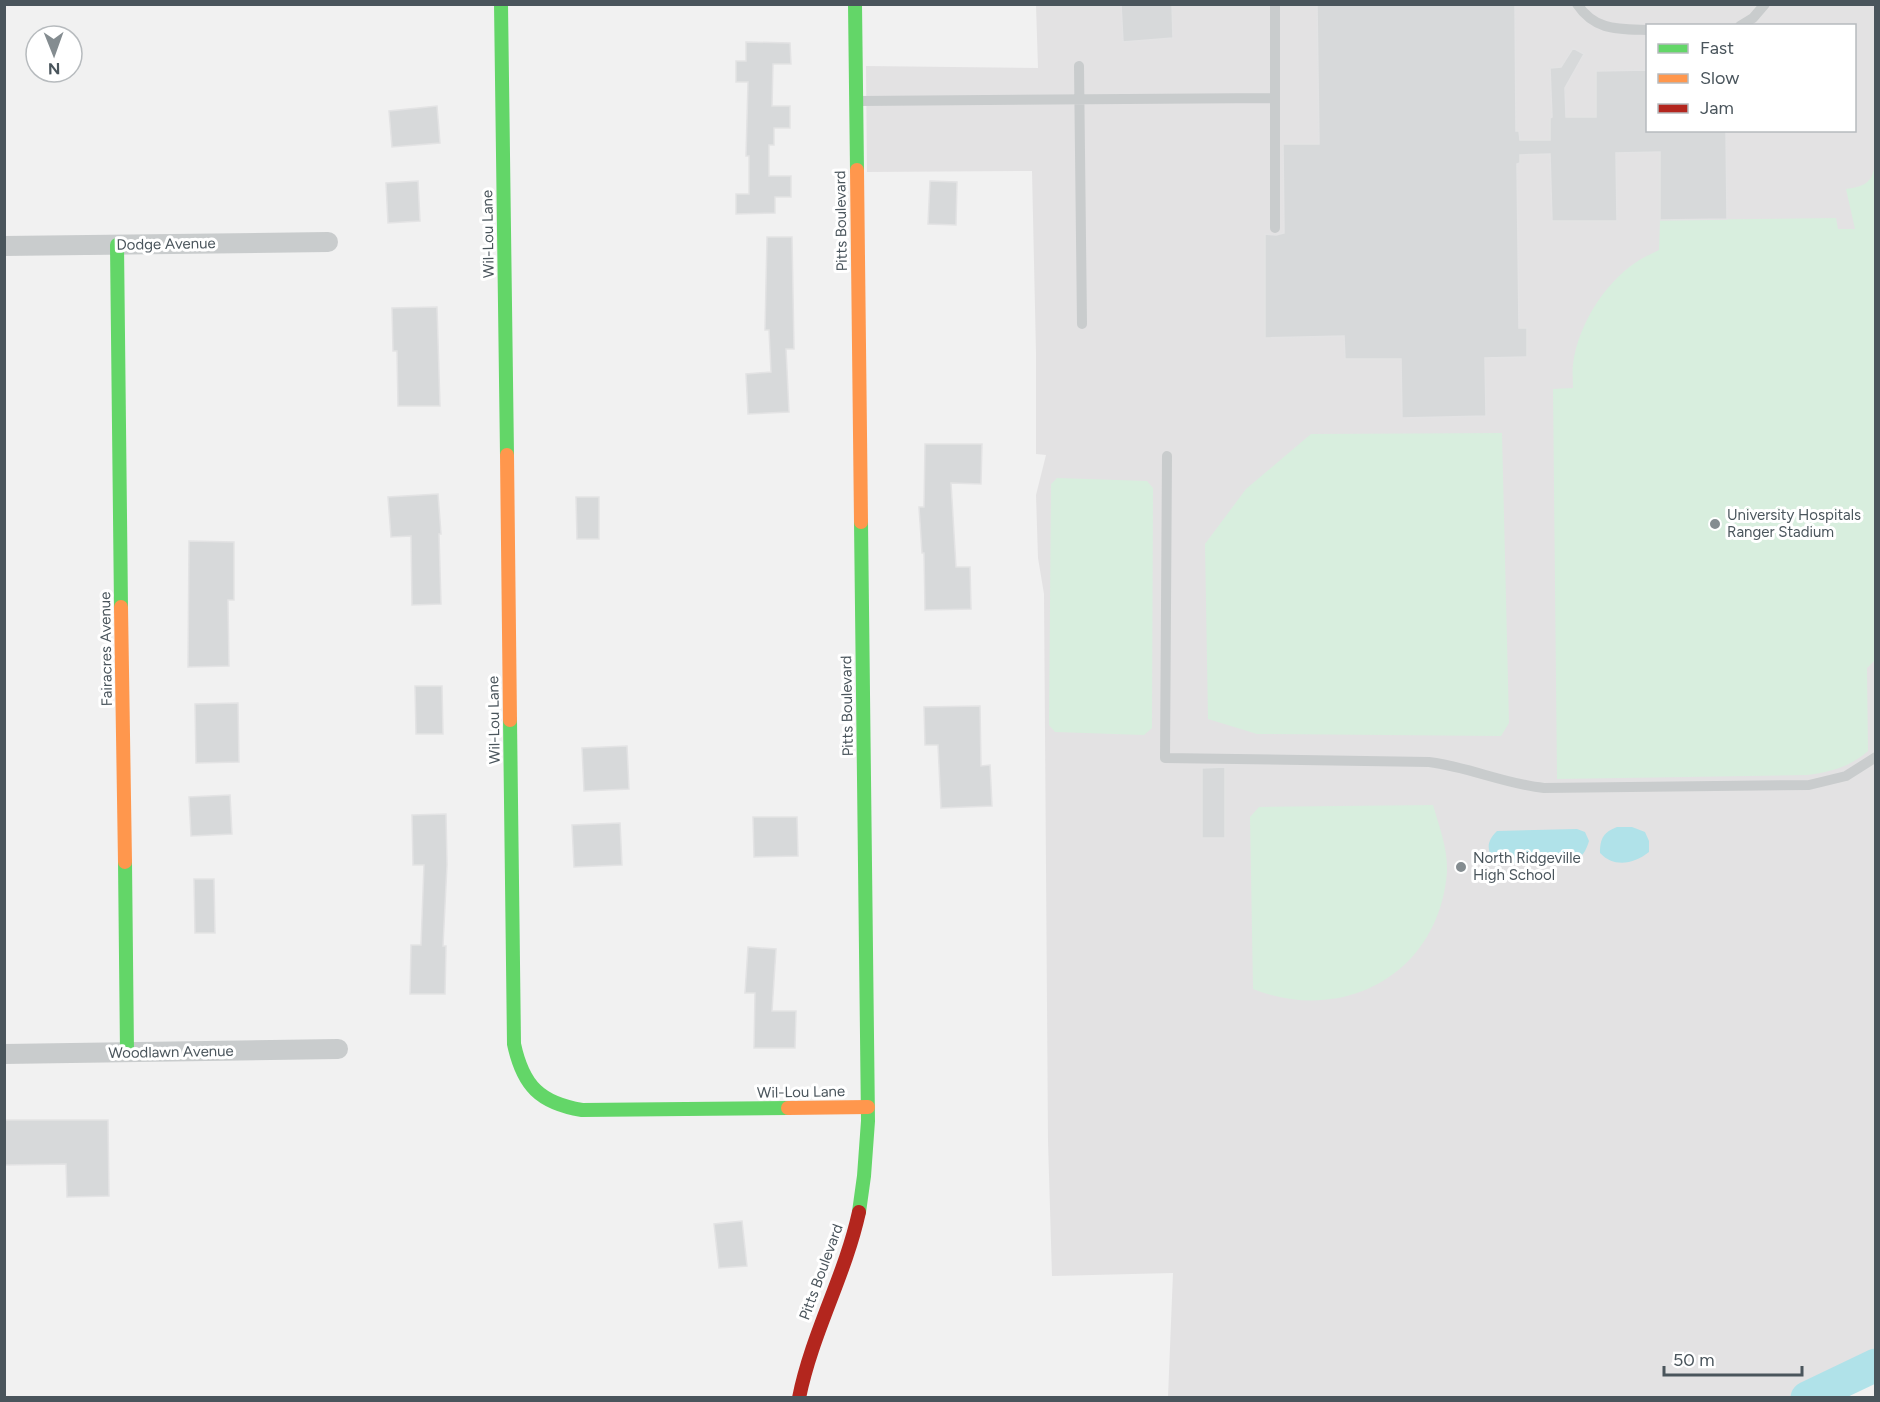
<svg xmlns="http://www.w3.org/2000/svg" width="1880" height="1402" viewBox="0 0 1880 1402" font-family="Figtree,sans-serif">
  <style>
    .education { fill: #e3e2e3; fill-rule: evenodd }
    .green { fill: #d8eede }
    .water { fill: #b0e2e9 }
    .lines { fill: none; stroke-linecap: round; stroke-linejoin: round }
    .river { stroke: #b0e2e9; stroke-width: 33 }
    .building { fill: #d7d9da; stroke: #e3e3e4; stroke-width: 1.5 }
    .lane { stroke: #c9cccd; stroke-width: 10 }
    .street { stroke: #c9cccd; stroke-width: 20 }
    .fast { stroke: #63d668; stroke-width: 14 }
    .slow { stroke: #ff974d; stroke-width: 14 }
    .jam { stroke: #b3261e; stroke-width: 14 }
    .poi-dot { fill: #848c90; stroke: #fff; stroke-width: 2 }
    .labels { text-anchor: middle; stroke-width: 6; stroke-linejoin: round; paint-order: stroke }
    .street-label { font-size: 15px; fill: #4a555c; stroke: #fff }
    .poi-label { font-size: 15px; fill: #4a555c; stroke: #fff; text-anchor: start }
  </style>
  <rect width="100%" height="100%" fill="#f1f1f1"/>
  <path class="education" d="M1036 5H1875V1365L1807 1397H1168L1173 1273 1052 1276 1048 1141 1044 594 1038 558 1036 495 1046 455 1036 454V353L1032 171 867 172 866 66 1038 68ZM1648 26H1854V130H1648Z"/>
  <path class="green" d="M1875 151 1876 659 1867 668 1868 751C1850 767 1830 772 1807 775L1557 779 1553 389 1573 388C1573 380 1572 372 1573 364 1578 326 1603 285 1635 263 1642 258 1651 254 1659 250L1660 220 1836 218 1838 229H1855L1846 189C1873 186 1875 176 1875 151Z
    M1502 433 1509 723 1501 736 1257 734 1208 719 1205 544 1246 489 1311 434Z
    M1057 478 1147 481 1153 488 1152 728 1144 735 1055 732 1049 725 1051 484Z
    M1433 805C1439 826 1448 849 1447 872 1439 973 1345 1025 1253 989L1250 817 1259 807Z"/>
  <path class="water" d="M1617 827H1632L1645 832 1649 841V852C1634 864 1614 868 1600 853 1600 838 1604 832 1617 827Z
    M1577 829 1585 832 1589 841C1585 853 1583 857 1571 860L1503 864 1494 861C1486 849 1487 841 1497 831Z"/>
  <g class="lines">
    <path class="river" d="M1807 1398 1876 1365"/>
  </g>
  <path class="building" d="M1121 4H1172L1173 38 1123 42Z
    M1317 4H1515L1516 131H1519L1520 140H1550V118L1552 117 1550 68 1561 67 1573 48 1584 54 1565 88 1566 117H1596V71L1647 70V130H1726L1727 219 1660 220V152L1616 153 1617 221H1552L1550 154 1520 155V163L1517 164 1519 328H1527V357L1485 358 1486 416 1402 418 1401 359H1345L1344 336 1265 338V234L1276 235 1284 233 1283 144H1319Z
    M746 42 790 43 791 64H773L772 106H790V128H774V145H769V176H791V197H775V213L736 214V194H749V156H746L748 82H736V61H746Z
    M437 106 440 143 392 147 389 111Z
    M418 181 420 221 388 223 386 183Z
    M930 181 957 182 956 225 928 224Z
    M767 237H792L794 349H786L789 412 748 414 746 374 771 372 769 330H765Z
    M437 307 440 406H398L397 351H393L392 308Z
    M925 444H982L981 484 951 483 956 567H970L971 609 925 610 924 553H922L919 507H924Z
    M438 494 441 534H439L441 604 412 605 411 536 391 537 388 497Z
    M576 497H599V539H577Z
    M189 541 234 542V600H228L229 666 188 667Z
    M415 686H442L443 734H416Z
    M238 703 239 762 196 763 195 704Z
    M980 706 981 766 990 765 992 806 941 808 938 745H925L924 707Z
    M627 746 629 789 584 791 582 748Z
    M1225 767V838H1202V768Z
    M230 795 232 834 191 836 189 797Z
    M446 814 447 865 443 946H446L445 994H410L411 945H421L424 865H413L412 815Z
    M753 817H797L798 856 754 857Z
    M620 823 622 865 574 867 572 825Z
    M194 879H214L215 933H195Z
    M748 947 776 949 772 1011H796L795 1048H754L755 993H745Z
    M4 1120H108L109 1196 67 1197 66 1164 4 1165Z
    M742 1221 747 1266 719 1268 714 1224Z"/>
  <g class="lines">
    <path class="lane" d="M1577 4C1595 31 1618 29 1648 30
      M1740 26 1753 18 1765 4
      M1079 66 1082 324
      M859 101 1275 98V4
      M1275 228V98
      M1167 456 1165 758 1429 762C1469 767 1505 784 1544 788L1809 785 1846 776 1876 757"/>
    <path class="street" d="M4 246 328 242
      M4 1054 338 1049"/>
    <path class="fast" d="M501 4 507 455
      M855 4 857 170
      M117 245 121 607
      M510 720 514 1044C523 1086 540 1103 582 1110L788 1108
      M125 862 127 1052
      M859 1212 864 1176 868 1121 861 522"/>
    <path class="slow" d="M857 170 861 522
      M507 455 510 720
      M121 607 125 862
      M788 1108 868 1107"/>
    <path class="jam" d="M799 1398C812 1333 845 1276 859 1212"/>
  </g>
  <g class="poi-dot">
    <circle cx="1715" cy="524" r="6"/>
    <circle cx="1461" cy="867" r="6"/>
  </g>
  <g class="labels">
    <g class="street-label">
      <text transform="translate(841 221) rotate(-91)" y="5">Pitts Boulevard</text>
      <text transform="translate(488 234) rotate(-91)" y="5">Wil-Lou Lane</text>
      <text transform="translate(166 244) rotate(-1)" y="5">Dodge Avenue</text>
      <text transform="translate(106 649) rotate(-91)" y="5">Fairacres Avenue</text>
      <text transform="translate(847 706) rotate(-91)" y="5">Pitts Boulevard</text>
      <text transform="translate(494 720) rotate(-91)" y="5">Wil-Lou Lane</text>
      <text transform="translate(171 1052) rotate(-1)" y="5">Woodlawn Avenue</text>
      <text transform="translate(801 1092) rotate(-1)" y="5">Wil-Lou Lane</text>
      <text transform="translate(821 1272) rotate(-70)" y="5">Pitts Boulevard</text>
    </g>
    <g class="poi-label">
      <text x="1727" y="520">University Hospitals<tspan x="1727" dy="17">Ranger Stadium</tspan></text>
      <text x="1473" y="863">North Ridgeville<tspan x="1473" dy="17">High School</tspan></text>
    </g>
  </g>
  <rect width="1880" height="1402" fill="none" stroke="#4a555c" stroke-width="12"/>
  <rect x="1646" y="24" width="210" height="108" fill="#ffffff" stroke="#b7bbbe" stroke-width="1.5"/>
  <rect x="1658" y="44" width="30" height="9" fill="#63d668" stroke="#b7bbbe" stroke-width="1.5"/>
  <text x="1700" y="54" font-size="18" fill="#4a555c">Fast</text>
  <rect x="1658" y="74" width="30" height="9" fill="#ff974d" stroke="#b7bbbe" stroke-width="1.5"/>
  <text x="1700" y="84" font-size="18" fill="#4a555c">Slow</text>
  <rect x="1658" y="104" width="30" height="9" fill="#b3261e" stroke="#b7bbbe" stroke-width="1.5"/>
  <text x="1700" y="114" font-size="18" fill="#4a555c">Jam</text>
  <g transform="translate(54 54) rotate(179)"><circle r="28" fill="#ffffff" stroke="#b7bbbe" stroke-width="1.5"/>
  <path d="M0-4.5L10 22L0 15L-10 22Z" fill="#848c90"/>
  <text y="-9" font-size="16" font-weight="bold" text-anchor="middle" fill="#4a555c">N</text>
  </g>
  <path d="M1664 1366v9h138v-9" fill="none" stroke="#4a555c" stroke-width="3"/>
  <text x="1673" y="1366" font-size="18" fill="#4a555c" stroke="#ffffff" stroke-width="4.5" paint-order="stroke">50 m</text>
</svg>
